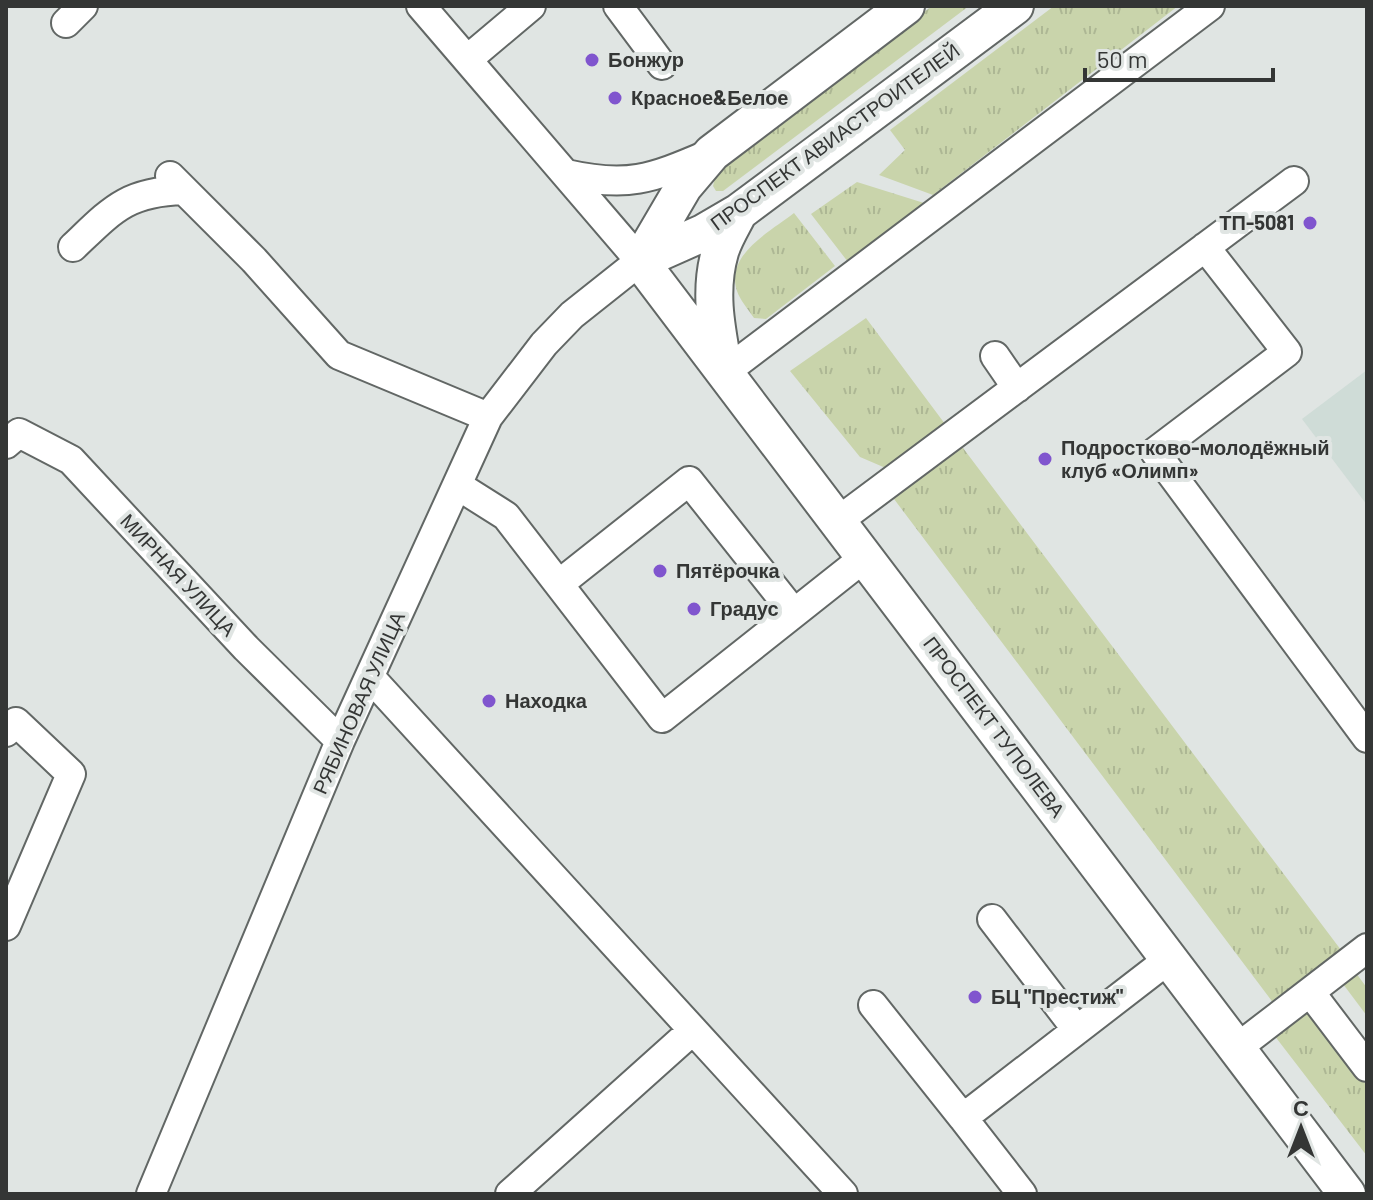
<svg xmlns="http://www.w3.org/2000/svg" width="1373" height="1200" viewBox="0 0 1373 1200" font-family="Barlow,sans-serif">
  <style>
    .built { fill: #cfdcd7 }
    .grass { fill: url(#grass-tufts) }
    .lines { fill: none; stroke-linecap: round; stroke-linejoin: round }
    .minor-casing { stroke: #626765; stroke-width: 32 }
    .major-casing { stroke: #626765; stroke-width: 40 }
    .minor { stroke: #fff; stroke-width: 28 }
    .major { stroke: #fff; stroke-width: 36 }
    .poi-dot { fill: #8055ce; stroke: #e0e5e3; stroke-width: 3 }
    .labels { text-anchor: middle; stroke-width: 8; stroke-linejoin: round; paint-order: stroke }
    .poi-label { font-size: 20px; font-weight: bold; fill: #343635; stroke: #e0e5e3; text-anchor: start }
    .street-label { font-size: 20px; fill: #343635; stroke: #e0e5e3 }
  </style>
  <defs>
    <pattern id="grass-tufts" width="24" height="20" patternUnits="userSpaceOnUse" patternTransform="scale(2)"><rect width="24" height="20" fill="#c9d4ab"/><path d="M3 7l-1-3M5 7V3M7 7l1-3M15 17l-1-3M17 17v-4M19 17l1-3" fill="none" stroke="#adb794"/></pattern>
  </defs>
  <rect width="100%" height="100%" fill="#e0e5e3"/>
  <path class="built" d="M1367 370V505L1302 419Z"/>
  <path class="grass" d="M932 6H969L723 191H716L713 186 716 175 722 166Z
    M1054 6H1178L933 195 879 175 905 150 890 130Z
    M857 182 924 203 848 262 811 214Z
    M794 213 835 266 766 319 754 318C748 309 740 300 737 291 725 254 770 232 794 213Z
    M866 318 948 428 888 469 860 457 790 371Z
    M960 444 1344 954 1274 1004 891 495Z
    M1356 973 1367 988V1016L1343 984Z
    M1308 1009 1367 1086V1156L1274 1035Z"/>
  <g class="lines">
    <defs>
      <path id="minor" d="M618 6 662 65
        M66 23 83 6
        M468 59 531 6
        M566 174C627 188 651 179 707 155
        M170 176 254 260 339 355 488 417
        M73 247C112 210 126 192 183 190
        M1205 247 1287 352 1155 452 1367 738
        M995 356 1017 388
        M725 372 1210 6
        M6 444 19 433 71 460 246 648 340 741
        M457 485 506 516 662 718 865 557
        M838 521 1294 181
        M559 584 689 481 794 613
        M370 677 843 1194
        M6 732 16 722 71 774 6 926
        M992 919 1077 1030
        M1310 992 1367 1067
        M873 1005 963 1118 1169 959
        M1237 1048 1367 948
        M963 1118 1022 1194
        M151 1194 340 741 488 417 544 344 572 315 640 261 421 6
        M510 1194 693 1030"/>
      <path id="major" d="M640 261 1347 1194
        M640 261 703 233 739 212 1015 6
        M640 261 684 186 712 153 906 6
        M723 364C716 326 709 290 720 252 724 238 733 224 739 212"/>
    </defs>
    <use href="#minor" class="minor-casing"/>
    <use href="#major" class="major-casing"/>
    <use href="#minor" class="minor"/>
    <use href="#major" class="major"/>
  </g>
  <g class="poi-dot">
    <circle cx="592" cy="60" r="8"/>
    <circle cx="615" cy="98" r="8"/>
    <circle cx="1310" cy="223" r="8"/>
    <circle cx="1045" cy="459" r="8"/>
    <circle cx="660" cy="571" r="8"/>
    <circle cx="694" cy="609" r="8"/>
    <circle cx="489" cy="701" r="8"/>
    <circle cx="975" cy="997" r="8"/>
  </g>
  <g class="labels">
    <g class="poi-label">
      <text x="608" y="67">Бонжур</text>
      <text x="631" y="105">Красное&amp;Белое</text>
      <text x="1294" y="230" text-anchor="end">ТП-5081</text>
      <text x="1061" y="455">Подростково-молодёжный<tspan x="1061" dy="23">клуб «Олимп»</tspan></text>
      <text x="676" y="578">Пятёрочка</text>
      <text x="710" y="616">Градус</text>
      <text x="505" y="708">Находка</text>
      <text x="991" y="1004">БЦ "Престиж"</text>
    </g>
    <g class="street-label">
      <text transform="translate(835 137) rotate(-36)" y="7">ПРОСПЕКТ АВИАСТРОИТЕЛЕЙ</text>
      <text transform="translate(178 575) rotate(47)" y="7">МИРНАЯ УЛИЦА</text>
      <text transform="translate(359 703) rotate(-66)" y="7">РЯБИНОВАЯ УЛИЦА</text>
      <text transform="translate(994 727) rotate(53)" y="7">ПРОСПЕКТ ТУПОЛЕВА</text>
    </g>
  </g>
  <rect width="1373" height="1200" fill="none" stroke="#343635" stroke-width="16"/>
  <g transform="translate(1301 1128)" stroke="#e0e5e3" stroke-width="6" paint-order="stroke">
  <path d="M0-6L14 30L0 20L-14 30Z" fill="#343635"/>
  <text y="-12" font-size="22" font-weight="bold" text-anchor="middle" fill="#343635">С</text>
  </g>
  <path d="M1085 68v12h188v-12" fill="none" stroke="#343635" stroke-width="4"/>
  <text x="1097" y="68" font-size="24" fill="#343635" stroke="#e0e5e3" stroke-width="6" paint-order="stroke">50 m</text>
</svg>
